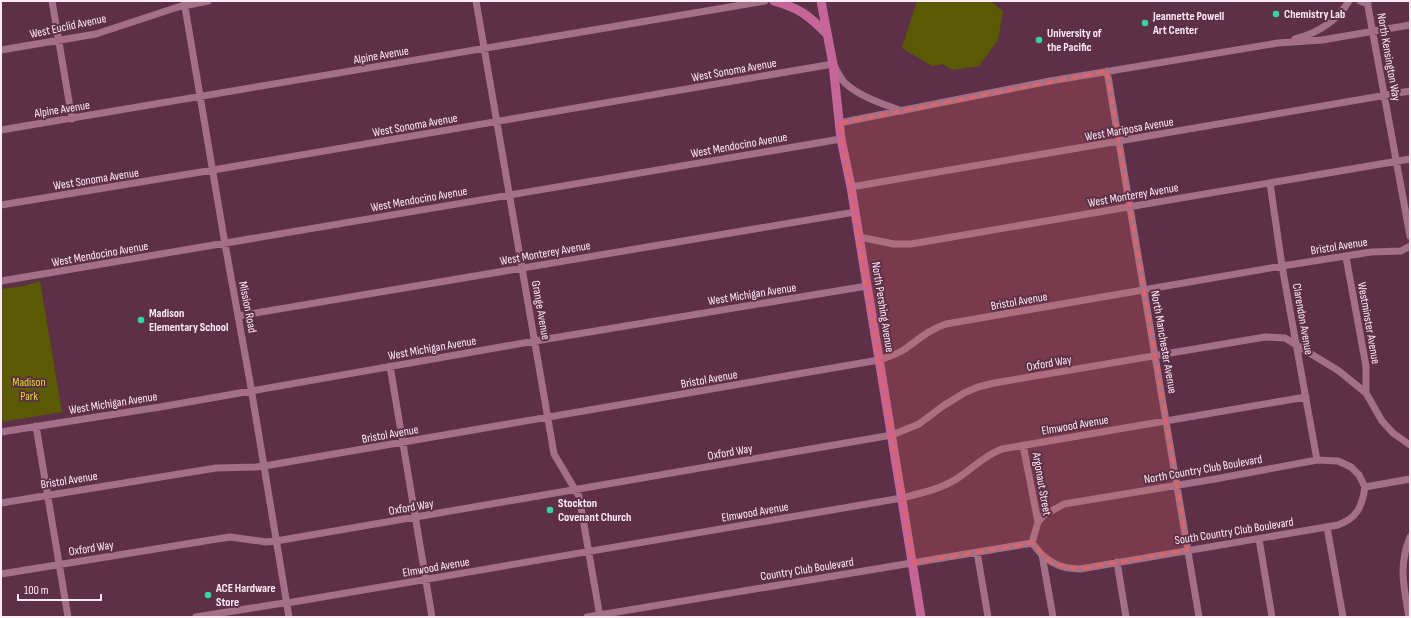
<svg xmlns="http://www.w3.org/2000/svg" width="1411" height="618" viewBox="0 0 1411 618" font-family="'Sofia Sans Condensed',sans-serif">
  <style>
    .green { fill: #5a5a03 }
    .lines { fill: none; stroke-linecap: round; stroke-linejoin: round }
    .minor { stroke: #a37088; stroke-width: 7 }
    .major { stroke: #c56598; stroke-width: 9 }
    .marked { fill: #e26265; fill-opacity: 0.2; stroke: #e26265; stroke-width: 3; stroke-dasharray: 8 5; stroke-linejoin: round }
    .poi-dot { fill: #34d4a8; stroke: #5e3047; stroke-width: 1.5 }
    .labels { text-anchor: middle; stroke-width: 4; stroke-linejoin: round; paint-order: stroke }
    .poi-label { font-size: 12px; font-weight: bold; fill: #fdebf3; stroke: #5e3047; text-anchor: start }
    .street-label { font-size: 12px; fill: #fdebf3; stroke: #5e3047 }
    .park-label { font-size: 12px; fill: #dddc1b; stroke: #5e3047 }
  </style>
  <rect width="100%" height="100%" fill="#5e3047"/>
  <path class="green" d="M917 1H990L1003 11 998 40 979 66 952 70 943 64 932 66 902 48Z
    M40 281 62 412 1 422V289L24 286Z"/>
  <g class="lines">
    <path class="minor" d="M52 1 72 119
      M184 1 225 244 250 382 289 617
      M476 1 554 454 579 496 600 617
      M1360 1 1368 4
      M1367 1 1410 236
      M1295 39C1318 33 1337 21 1349 1
      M1 50 96 34 178 7 208 1
      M1107 71 1199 617
      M839 123 1050 81 1278 43 1322 40 1410 25
      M1 130 765 1
      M1270 183 1282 266 1317 460
      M851 187 1410 91
      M1 205 213 170 833 64C837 70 840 78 845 83 860 97 883 104 902 111
      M859 237 894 244H911L1410 159
      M1346 257 1366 366V393
      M1 281 841 139
      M238 316 855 212
      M390 366 432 617
      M36 426 68 617
      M1 432 160 407 535 341 867 286
      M1023 445 1038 522 1032 543 1042 555 1053 617
      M1 503 216 468 256 467 270 465 879 360C888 357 898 354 905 349 919 339 930 329 946 324L1282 266 1371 252 1401 251 1410 246
      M1038 522 1044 515 1064 504 1215 479 1317 460 1338 461 1351 467 1359 475 1365 487
      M1327 527 1343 617
      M1259 539 1272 617
      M977 552 988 617
      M1042 555C1056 566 1062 568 1080 569L1338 525C1357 518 1362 507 1365 487L1410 479
      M1117 562 1126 617
      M1 574 217 539 230 537 266 542 276 541 892 435 919 424 943 406 964 393 978 387 994 383 1265 337 1285 338 1339 371 1366 393 1382 421 1393 433 1410 445
      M196 617 277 604 293 602 902 498C922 493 941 489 958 478 973 468 985 455 1002 449L1306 397
      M587 617 1032 543
      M1409 617C1404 587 1398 567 1410 537"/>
    <path class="major" d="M774 1C801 9 808 15 827 34
      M821 1 833 64 841 139 851 187 921 617"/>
  </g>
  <path class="marked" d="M1107 71 1188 550 1080 569 1052 564 1032 543 913 563 839 123Z"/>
  <g class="poi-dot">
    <circle cx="1276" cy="14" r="4"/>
    <circle cx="1145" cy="23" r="4"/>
    <circle cx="1039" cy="40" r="4"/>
    <circle cx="141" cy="320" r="4"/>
    <circle cx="550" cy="510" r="4"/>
    <circle cx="208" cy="595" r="4"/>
  </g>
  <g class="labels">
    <g class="poi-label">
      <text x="1284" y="18">Chemistry Lab</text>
      <text x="1153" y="20">Jeannette Powell<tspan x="1153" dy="14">Art Center</tspan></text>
      <text x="1047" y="37">University of<tspan x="1047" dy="14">the Pacific</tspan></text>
      <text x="149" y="317">Madison<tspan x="149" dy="14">Elementary School</tspan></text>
      <text x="558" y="507">Stockton<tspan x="558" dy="14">Covenant Church</tspan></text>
      <text x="216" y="592">ACE Hardware<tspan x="216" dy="14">Store</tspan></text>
    </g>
    <g class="street-label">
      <text transform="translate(68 26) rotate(-12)" y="4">West Euclid Avenue</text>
      <text transform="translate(381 55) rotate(-10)" y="4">Alpine Avenue</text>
      <text transform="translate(1389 57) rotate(80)" y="4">North Kensington Way</text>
      <text transform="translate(734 70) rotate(-10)" y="4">West Sonoma Avenue</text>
      <text transform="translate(62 109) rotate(-9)" y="4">Alpine Avenue</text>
      <text transform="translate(415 125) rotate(-10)" y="4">West Sonoma Avenue</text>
      <text transform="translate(1129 129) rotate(-10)" y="4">West Mariposa Avenue</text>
      <text transform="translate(739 145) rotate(-10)" y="4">West Mendocino Avenue</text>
      <text transform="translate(96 179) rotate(-9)" y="4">West Sonoma Avenue</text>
      <text transform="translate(1133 195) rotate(-10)" y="4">West Monterey Avenue</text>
      <text transform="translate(419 199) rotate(-10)" y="4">West Mendocino Avenue</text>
      <text transform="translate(1339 246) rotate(-9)" y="4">Bristol Avenue</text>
      <text transform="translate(545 253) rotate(-10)" y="4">West Monterey Avenue</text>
      <text transform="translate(100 254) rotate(-10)" y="4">West Mendocino Avenue</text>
      <text transform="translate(752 294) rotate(-9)" y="4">West Michigan Avenue</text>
      <text transform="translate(1019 301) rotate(-10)" y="4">Bristol Avenue</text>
      <text transform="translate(248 307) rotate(79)" y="4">Mission Road</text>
      <text transform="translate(883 307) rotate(81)" y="4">North Pershing Avenue</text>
      <text transform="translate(541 310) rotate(80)" y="4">Grange Avenue</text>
      <text transform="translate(1303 319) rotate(80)" y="4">Clarendon Avenue</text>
      <text transform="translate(1369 323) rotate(80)" y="4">Westminster Avenue</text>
      <text transform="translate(1164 342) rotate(80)" y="4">North Manchester Avenue</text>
      <text transform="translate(432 348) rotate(-10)" y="4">West Michigan Avenue</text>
      <text transform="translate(1049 363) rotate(-10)" y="4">Oxford Way</text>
      <text transform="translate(709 379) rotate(-10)" y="4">Bristol Avenue</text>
      <text transform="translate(113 403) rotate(-9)" y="4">West Michigan Avenue</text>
      <text transform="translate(1075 425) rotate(-10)" y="4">Elmwood Avenue</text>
      <text transform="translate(390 434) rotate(-10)" y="4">Bristol Avenue</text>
      <text transform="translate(730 452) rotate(-10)" y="4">Oxford Way</text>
      <text transform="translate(1203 469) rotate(-10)" y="4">North Country Club Boulevard</text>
      <text transform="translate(69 480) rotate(-9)" y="4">Bristol Avenue</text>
      <text transform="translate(1042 484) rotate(80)" y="4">Argonaut Street</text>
      <text transform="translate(411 507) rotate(-10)" y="4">Oxford Way</text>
      <text transform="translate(755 512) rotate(-10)" y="4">Elmwood Avenue</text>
      <text transform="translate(1234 531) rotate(-9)" y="4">South Country Club Boulevard</text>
      <text transform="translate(91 548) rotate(-9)" y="4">Oxford Way</text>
      <text transform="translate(436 567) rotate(-10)" y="4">Elmwood Avenue</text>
      <text transform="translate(807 569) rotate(-9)" y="4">Country Club Boulevard</text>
    </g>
    <g class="park-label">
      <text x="29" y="386">Madison<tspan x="29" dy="14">Park</tspan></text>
    </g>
  </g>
  <rect width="1411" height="618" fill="none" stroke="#fdebf3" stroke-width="4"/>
  <path d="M18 594v6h83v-6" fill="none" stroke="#fdebf3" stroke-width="2"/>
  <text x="24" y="594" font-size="12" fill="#fdebf3" stroke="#5e3047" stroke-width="3" paint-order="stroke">100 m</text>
</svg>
